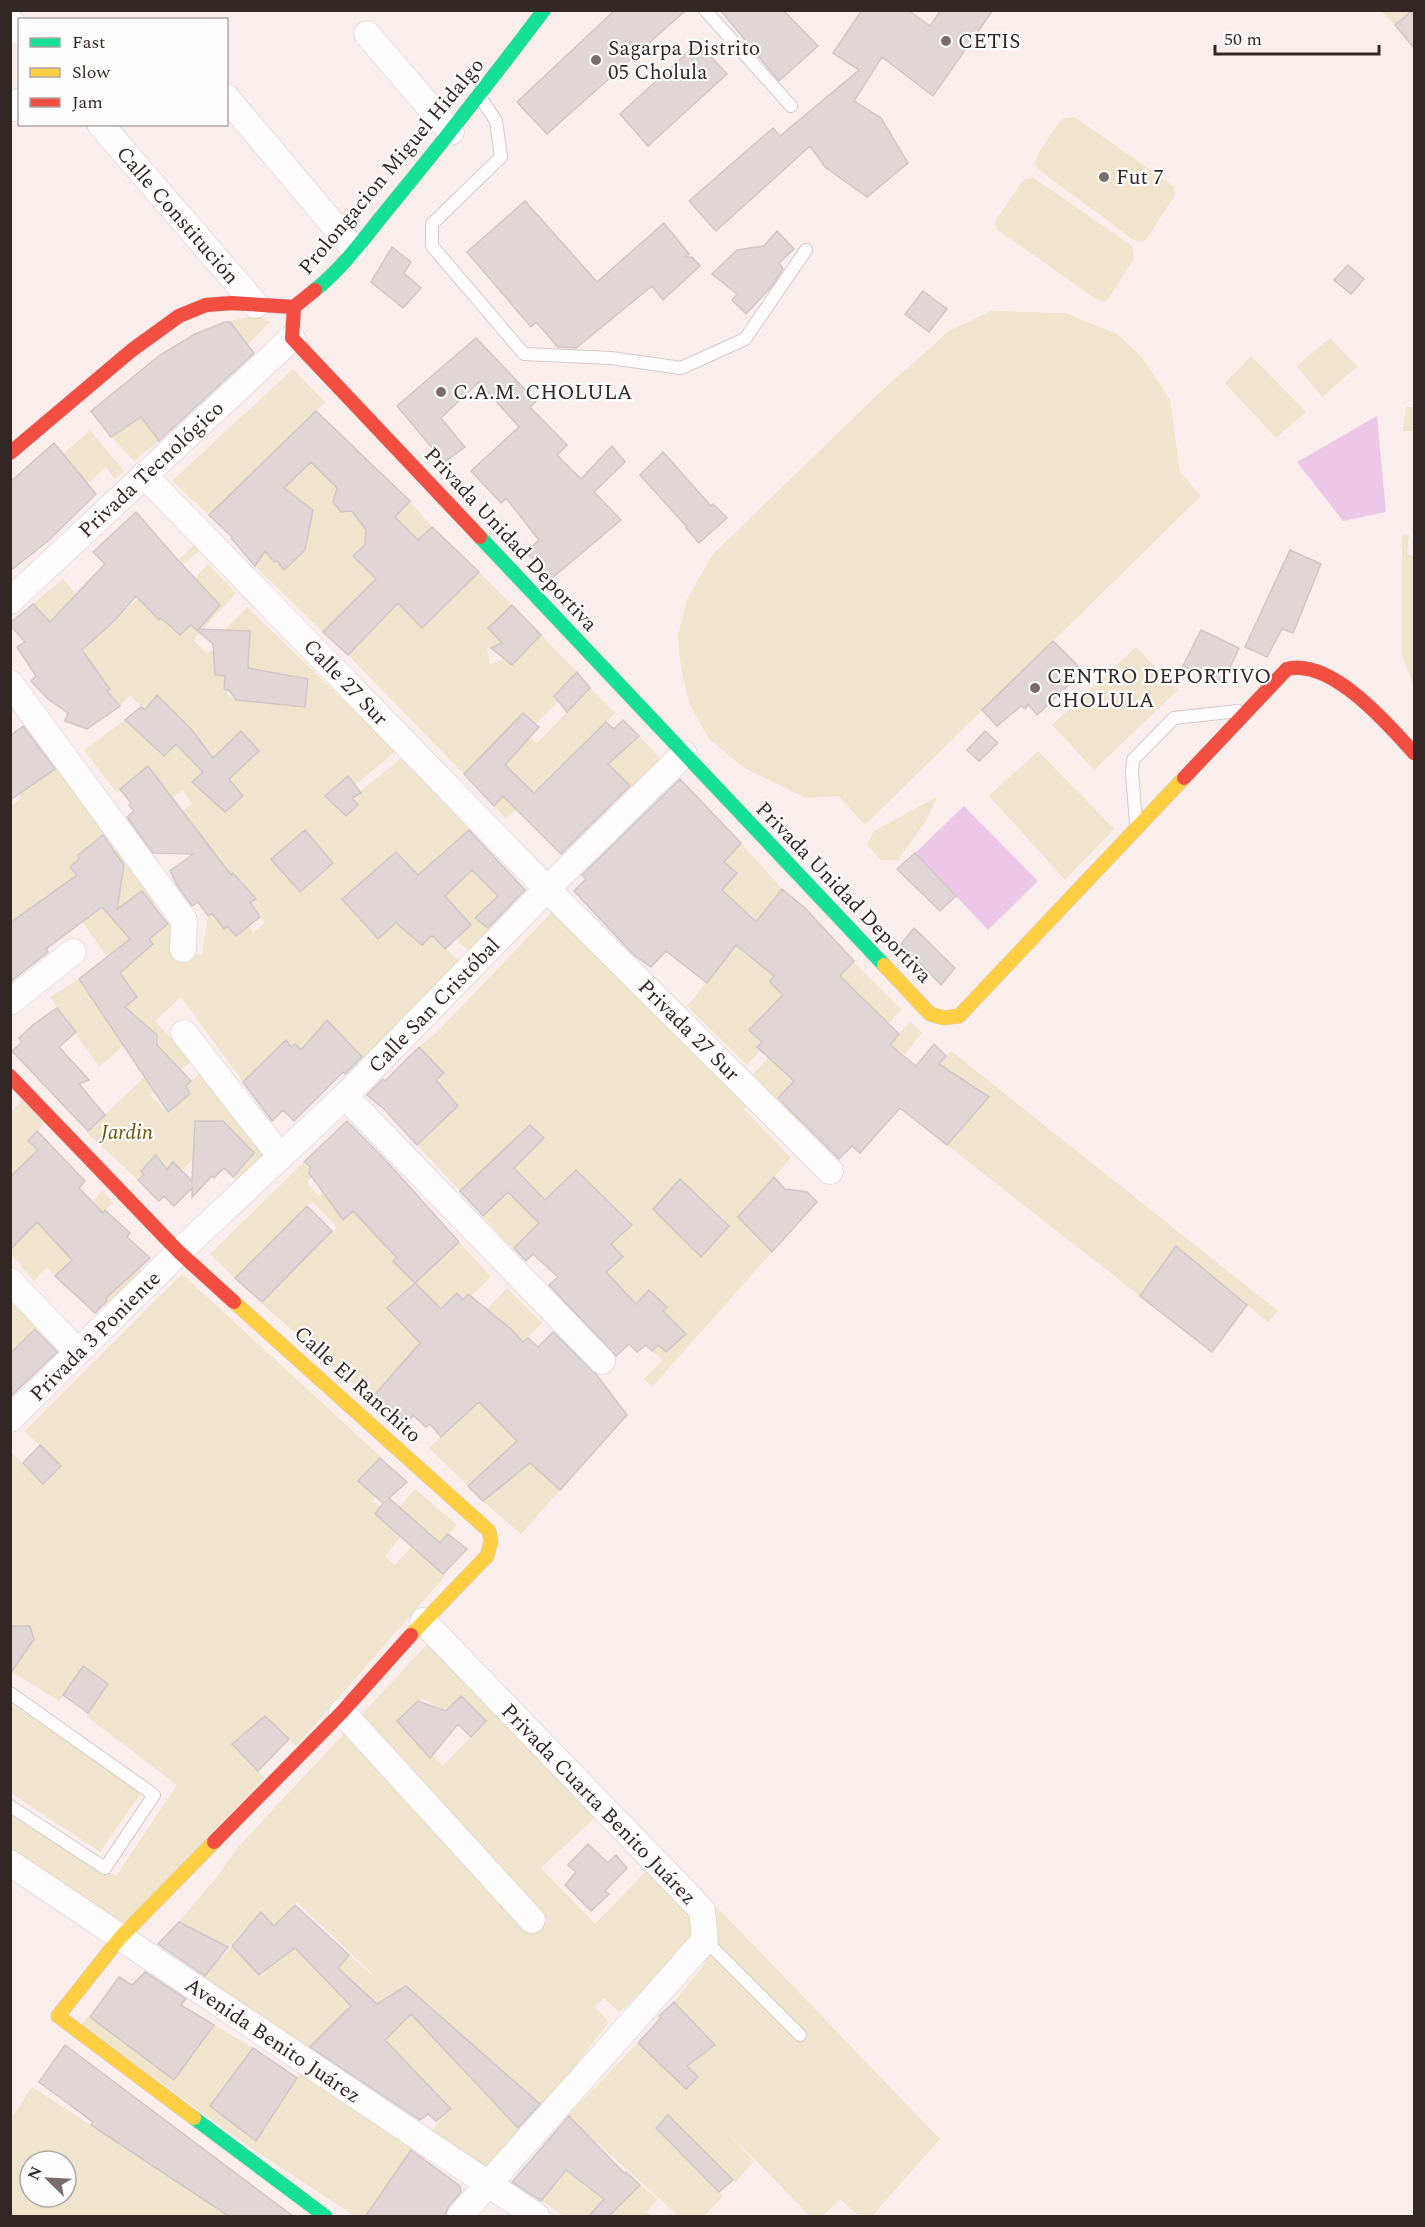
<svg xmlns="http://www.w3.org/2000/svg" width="1425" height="2227" viewBox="0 0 1425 2227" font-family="Spectral,serif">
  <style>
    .green { fill: #f0e4cc; fill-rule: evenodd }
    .water { fill: #edc7e8 }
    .building { fill: #e1d6d6; stroke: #d1c6c7; stroke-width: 1.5 }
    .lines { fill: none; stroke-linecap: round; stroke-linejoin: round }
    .lane-casing { stroke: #d5cac8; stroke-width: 14 }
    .street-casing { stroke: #d5cac8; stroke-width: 27 }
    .fast-casing { stroke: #d5cac8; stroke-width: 15 }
    .slow-casing { stroke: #d5cac8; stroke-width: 15 }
    .jam-casing { stroke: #d5cac8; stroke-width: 15 }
    .lane { stroke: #fefcfc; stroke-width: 12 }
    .street { stroke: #fefcfc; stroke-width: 26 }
    .fast { stroke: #16e098; stroke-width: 14 }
    .slow { stroke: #ffcf43; stroke-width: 14 }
    .jam { stroke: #f24e42; stroke-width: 14 }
    .poi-dot { fill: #786d6b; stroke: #fdfdfd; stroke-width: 2 }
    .labels { text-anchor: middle; stroke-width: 4.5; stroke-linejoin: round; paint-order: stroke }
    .poi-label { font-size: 21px; fill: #332725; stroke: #fdfdfd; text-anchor: start }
    .street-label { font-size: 21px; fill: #332725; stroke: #fdfdfd }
    .park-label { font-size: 21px; font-style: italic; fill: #695604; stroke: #fdfdfd }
  </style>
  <rect width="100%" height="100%" fill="#f9eeec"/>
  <path class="green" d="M1381 11H1413L1395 25Z
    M1075 117 1173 186 1175 193 1173 198 1146 240 1140 242 1134 240 1039 170 1035 164 1038 154 1060 121 1065 118Z
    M1034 178 1132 246 1134 258 1109 298 1103 302 1096 299 998 230 995 224 997 218 1024 179Z
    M991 311 1065 313 1117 334 1142 357 1170 400 1180 472 1201 496 865 825 839 796 806 798 744 768 709 739 689 703 681 668 678 637 687 599 713 554 877 395 949 331Z
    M256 315 270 322 248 344 229 321Z
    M1330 338 1357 367 1322 397 1297 366Z
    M1251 356 1306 412 1276 438 1225 383Z
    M293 369 325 402 209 515 172 481Z
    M1406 407H1414V431H1403Z
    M141 417 159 441 134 461 110 435 118 432Z
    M90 430 124 471 115 479 106 467 87 484 63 454Z
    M333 441 341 448 348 441 356 447 326 476 337 488 341 512 353 511 366 530 370 540 353 557 422 628 479 572 512 605 488 628 502 643 487 649 490 664 506 659 513 665 541 635 577 672 554 696 558 702 536 724 523 713 515 721 537 743 590 688 615 713 569 759 575 765 571 777 560 766 506 819 494 806 519 779 505 765 494 743 464 774 348 655 386 615 362 592 323 632 255 566 265 551 274 562 277 561 312 511 284 488Z
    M410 501 432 527 418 540 395 517Z
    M1409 534 1407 555H1414V686L1402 656V535Z
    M195 544 199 551 141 602 159 620 169 611 176 617 168 624 180 635 191 625 198 630 220 605 195 578 208 564 236 593 193 640 207 653 214 650 225 676 228 697 233 696 236 700 305 707 308 679 248 668 250 632 224 630 247 607 396 751 355 785 347 777 325 796 346 816 358 806 352 798 400 759 424 781 470 830 418 875 396 852 342 899 354 913 362 904 380 910 363 924 378 938 396 923 422 944 432 935 461 963 366 1061 327 1020 325 1069 336 1079 322 1093 295 1044 291 1047 286 1040 243 1082 181 997 155 1021 192 1061 150 1095 167 1113 190 1095 186 1086 201 1072 266 1156 237 1182 233 1177 254 1153 221 1121H195L193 1159 182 1171 173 1162 167 1170 141 1171 144 1175 138 1180 86 1132 167 1056 157 1045V1035L146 1026 99 1067 50 997 79 979 107 1021 137 997 58 889 11 923V806L21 798 18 794 59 766 109 830 78 855 79 859 70 867 96 898 110 858 121 847 161 898 152 905 142 891 109 915 142 953 152 944 149 939 175 918V953L202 955 208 916 212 913 224 929 227 926 236 936 249 926 253 933 265 923 250 902 256 898 234 873 220 885 206 856 212 850 204 839 148 836 192 804 183 790 171 799 139 774 117 793 84 750 125 720 159 753 174 740 219 789 209 797 224 812 242 796 228 780 259 751 241 731 213 758 145 710 130 696 120 706 107 691 110 689 98 672 75 658ZM305 830 333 863 300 892 271 859Z
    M63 579 77 595 49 621 33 604Z
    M1136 647 1178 690 1094 770 1052 725Z
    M639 736 664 763 636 791 608 764Z
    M1038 751 1114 829 1065 880 989 796Z
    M937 797 927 819 898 860H881L867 845 874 831Z
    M741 843 782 889 761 915 782 932 792 955 770 982 783 995 750 1030 762 1042 761 1050 747 1065 687 1006 735 948 759 925 722 890 616 911 585 879 602 862Z
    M472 870 498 896 481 912 485 926 492 931 471 953 456 939 468 927 445 896Z
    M554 910 747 1105 744 1109 791 1158 738 1217 772 1252 652 1387 644 1379 663 1360 652 1351 658 1345 666 1352 686 1334 663 1311 667 1307 636 1305 606 1272 623 1257 611 1244 632 1224 622 1216 566 1224 600 1194 576 1170 531 1214 539 1223 514 1248 505 1241 483 1216 523 1178 514 1168 544 1138 530 1125 460 1191 417 1145 458 1106 436 1080 443 1072 419 1047 437 1032Z
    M853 961 901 1009 800 1123 787 1110 818 1074 886 1021 863 998 837 979Z
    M910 1021 922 1033 903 1056 890 1045Z
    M951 1051 1278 1311 1268 1322 1176 1246 1140 1296 947 1145 989 1097 900 1108Z
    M769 1057 794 1081 776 1100 753 1074Z
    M23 1098 46 1122 28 1140 38 1150 44 1230 65 1252 96 1206 92 1202 102 1191 113 1202 82 1236 129 1278 139 1269 141 1272 110 1304 106 1298 116 1289 55 1276 47 1267 34 1281 12 1255 10 1242 19 1241 28 1231 11 1189V1113Z
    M304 1162 314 1170V1176L308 1180V1184L319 1196 327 1189 359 1205 395 1169 414 1192 372 1232 397 1258 394 1262 415 1282 459 1242 491 1277 471 1296 468 1294 463 1300 457 1293 452 1344 507 1288 542 1323 523 1342 510 1328 554 1424 512 1446 468 1486 429 1448 472 1408 420 1343 410 1353 443 1386 371 1399 261 1303 308 1256 284 1229 235 1278 210 1254ZM312 1201 337 1227 323 1241 298 1214ZM415 1283 428 1296 416 1309 388 1308Z
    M182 1274 381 1457 358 1481 376 1497 373 1501 380 1507 375 1514 400 1537 385 1557 395 1565 411 1547 445 1576 296 1746 265 1716 232 1744 265 1777 120 1931 11 1859V1809L116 1876 177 1785 86 1716 108 1684 83 1666 59 1701 12 1672 34 1639 30 1626H11L10 1451 43 1484 61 1466 25 1431Z
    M17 1300 39 1325 11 1354 10 1308Z
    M530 1463 560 1490 521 1534 483 1501Z
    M415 1489 457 1525 440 1543 399 1508Z
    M436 1635 598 1815 541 1868 595 1924 649 1868 699 1915 698 1929 651 1983 619 2012 604 1998 595 2007 609 2022 543 2107 406 1986 393 1995 521 2132 489 2174 431 2131 450 2109 385 2040 397 2028 338 1968 349 1955 384 1985 297 1902 274 1926 260 1913 228 1947 179 1922 220 1873 238 1847ZM461 1696 486 1721 443 1766 399 1720 421 1698 446 1711Z
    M10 1702 141 1793 100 1852 11 1793Z
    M713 1903 940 2139 872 2216H859L840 2199 822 2216H810L722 2126 754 2161 736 2182 668 2115 656 2128 723 2196 704 2216H679L567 2116 638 2043 686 2088 698 2078 651 2029 659 2016 700 2056 715 2045 674 2002 705 1963Z
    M232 1946 261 1977 292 1946 351 2006 308 2049 201 1980Z
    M98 2005 185 2064 214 2025 253 2048 268 2121 300 2073 413 2147 379 2196 410 2216H355L251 2148 81 2025Z
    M32 2087 230 2216H11V2119ZM30 2161H66V2197H30Z
    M610 2159 626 2172 603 2200 615 2210 640 2185 658 2199 647 2212 651 2216H565L541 2201 566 2170Z"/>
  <path class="water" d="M1377 416 1386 512 1343 521 1297 462Z
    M964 806 1038 881 988 930 915 853Z"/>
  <path class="building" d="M615 10H686L547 134 517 102Z
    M720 10H783L818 46 779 81Z
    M862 10H908L930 26 941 10H993L933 96 882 57 854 101 881 118 908 163 867 197 825 167 810 146 716 231 689 201 773 128 780 136 859 70 833 53Z
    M1413 10H1414V48L1395 25Z
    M698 43 727 74 648 146 620 114Z
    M525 201 597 282 664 223 689 254 686 257H692L700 266 663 300 652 286 576 348 558 347 536 322 531 327 467 252Z
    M777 231 794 249 779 263 783 269 771 287 746 314 732 300 737 294 712 274 737 250 764 246Z
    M392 247 411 262 404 273 421 288 403 308 371 282Z
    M1348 265 1364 279 1351 294 1334 280Z
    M923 291 947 309 929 332 905 314Z
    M225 322H230L254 353 159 441 141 417 111 437 91 411 160 355 195 334Z
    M476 338 536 401 530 407 567 445 557 455 581 479 612 446 625 462 594 492 621 520 552 578 526 552 539 540 506 498 501 503 471 471 519 427 479 382 441 418 465 447 444 462 397 406Z
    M316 411 410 501 395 517 418 540 432 527 479 572 422 628 398 603 348 655 323 632 376 579 353 556 365 545 366 530 352 511 341 512 333 502 337 488 311 462 284 488 313 510 305 550 284 570 277 561 274 562 265 551 255 566 231 538 232 537 209 515Z
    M54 443 96 494 48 541 10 571V482Z
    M663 452 711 506 713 504 727 518 699 543 686 528 687 527 640 475Z
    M136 512 176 558 220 605 199 629 250 631 248 668 308 679 305 707 236 700 230 691 224 689 225 676 215 675 213 644 191 625 180 635 161 618 159 620 136 596 114 621 82 650 110 689 107 691 120 706 87 729 65 721 68 713 48 699 31 681 36 676 17 647 25 642 10 625V623L33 604 50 622 105 564 93 552Z
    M1290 550 1321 564 1293 633 1282 629 1267 657 1245 647Z
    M512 605 541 635 512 665 491 648 502 643 488 628Z
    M1201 630 1239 648 1223 682 1183 666Z
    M1053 641 1083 671 1037 715 1028 704 1025 709 1021 706 997 726 982 710Z
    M577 672 590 688 567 712 554 696Z
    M157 695 191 729 213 758 241 731 259 751 229 779 243 796 225 812 192 782 203 772 176 744 164 756 125 720 141 707 145 710Z
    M523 713 539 727 505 765 534 793 606 722 614 729 623 720 639 736 608 764 630 786 561 854 503 796 494 806 464 774Z
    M23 726 55 769 10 800V736Z
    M985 731 998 743 979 761 967 750Z
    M148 766 231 875 233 873 256 899 250 902 260 917 236 936 227 926 224 929 212 913 208 916 198 902 192 906 177 885 170 871 193 854 153 853 127 817 134 811 129 805 131 803 120 789Z
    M348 776 361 793 352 798 358 805 346 816 325 796Z
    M680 779 741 843 724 862 737 873 722 890 756 922 782 889 805 908 854 961 840 976 899 1034 890 1045 916 1066 934 1044 946 1056 939 1064 989 1097 947 1145 900 1108 860 1153 852 1146 839 1159 778 1098 794 1081 757 1047 762 1042 749 1030 783 995 770 982 774 976 736 945 707 983 666 951 651 967 634 955 574 891 586 879 582 875Z
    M305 830 333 863 300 892 271 859Z
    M469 830 525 890 488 928 475 918 498 896 472 870 445 896 471 925 445 949 432 935 422 945 396 923 378 939 342 899 396 852 418 875Z
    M103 835 124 865 117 909 142 891 168 924 149 939 153 944 120 973 137 997 125 1007 157 1035V1045L191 1081 186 1086 190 1094 168 1112 79 979 130 939 102 907 46 949 48 952 10 982V923L77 875 70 867 79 859 78 855Z
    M915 853 956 896 940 911 897 869Z
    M914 928 955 968 941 985 901 944Z
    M57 1008 76 1032 59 1047 89 1080 79 1084 105 1115 88 1131 12 1051 22 1042 19 1038 34 1024Z
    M327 1020 362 1057 345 1074 343 1072 294 1121 283 1110 272 1121 243 1082 286 1040 291 1047 295 1044 301 1050Z
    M419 1047 444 1073 436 1080 458 1106 417 1145 384 1109 367 1095 383 1079 385 1081Z
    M195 1121H223L254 1153 233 1177 224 1168 214 1178 212 1176 192 1197V1188L174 1206 164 1196 159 1201 138 1180 144 1175 141 1171 156 1155 167 1170 173 1162 192 1181Z
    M347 1121 389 1164 459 1242 415 1283 393 1261 397 1258 353 1211 343 1220 309 1173 310 1166 304 1162Z
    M530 1125 544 1138 514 1168 545 1200 576 1170 632 1225 611 1244 623 1257 606 1272 636 1304 649 1290 667 1307 663 1311 686 1334 666 1352 658 1345 652 1351 646 1345 637 1352 629 1344 616 1356 549 1285 558 1277 533 1254 526 1261 514 1248 539 1223 508 1192 483 1216 460 1191Z
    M37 1131 85 1181 79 1188 103 1213 105 1210 130 1233 127 1237 150 1258 106 1298 107 1301 95 1313 55 1276 72 1260 37 1222 10 1250V1177L38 1150 28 1141Z
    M774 1177 785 1189 807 1192 817 1202 772 1252 738 1217Z
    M680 1179 729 1226 701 1257 653 1209Z
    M307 1206 332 1231 262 1302 235 1278Z
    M1176 1246 1247 1305 1212 1352 1140 1296Z
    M415 1283 441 1309 457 1293 463 1300 468 1294 511 1329 523 1342 528 1338 538 1347 553 1332 596 1374 627 1415 560 1490 530 1463 483 1501 468 1486 517 1441 479 1402 441 1437 430 1424 426 1427 413 1415 405 1425 371 1399 420 1343 387 1308Z
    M35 1329 57 1352 10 1397V1354Z
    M40 1445 61 1466 43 1484 23 1463Z
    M380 1458 407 1482 389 1498 440 1543 448 1534 467 1549 443 1574 375 1514 383 1503 358 1481Z
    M10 1626H30L34 1639 10 1674Z
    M83 1666 108 1684 88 1713 63 1695Z
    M461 1696 486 1721 471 1737 458 1724 430 1758 397 1721 418 1701 446 1711Z
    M265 1716 289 1739 258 1771 232 1744Z
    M588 1844 608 1863 616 1855 627 1868 605 1891 609 1894 591 1911 565 1885 576 1872 568 1865Z
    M295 1905 349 1955 338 1968 377 2004 406 1986 540 2104 518 2128 411 2014 385 2040 451 2109 436 2121 428 2114 420 2120 310 2047 351 2006 295 1948 259 1975 232 1946 261 1912 274 1926Z
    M179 1922 228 1947 205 1976 158 1944Z
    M145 1972 186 1999 181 2005 214 2025 174 2080 90 2017 119 1977 132 1985Z
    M674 2002 715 2045 687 2066 698 2077 686 2089 638 2043 661 2018 659 2016Z
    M65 2045 294 2217H230L91 2125 93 2122 39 2082Z
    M253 2048 297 2078 256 2141 210 2106Z
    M668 2115 733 2180 719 2192 656 2128Z
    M569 2116 625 2174 626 2172 640 2185 608 2217H588L604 2199 566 2170 541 2201 512 2182Z
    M411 2150 460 2186 461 2192 448 2207 445 2217H365Z"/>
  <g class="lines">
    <defs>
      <path id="lane" d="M705 10 791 106
        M480 97 496 121 501 157 432 224V246L524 354 611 358 681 368 745 339 806 250
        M1136 823 1132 773 1133 760 1174 718 1238 711
        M10 1693 154 1795 105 1868 10 1806
        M705 1940 800 2035"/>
      <path id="street" d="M10 21 20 32
        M367 34 451 132
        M226 97 354 249
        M10 109 20 101
        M100 124 256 305
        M144 475 547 889 830 1171
        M10 601 292 338
        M10 683 184 920 183 949
        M10 1002 73 952
        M184 1033 281 1157
        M345 1096 602 1361
        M10 1281 78 1352
        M10 1419 179 1252 345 1096 547 889 684 754
        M423 1621 702 1910 705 1940 460 2216
        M342 1712 532 1920
        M10 1863 536 2216"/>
      <path id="fast" d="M315 290C344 267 367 234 391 205 444 141 494 76 544 10
        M480 537 884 965
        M194 2118 325 2216"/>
      <path id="slow" d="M884 965 930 1014 944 1018 959 1016 1184 778
        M234 1302 489 1531 491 1542 487 1556 411 1635
        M194 2118 58 2016 120 1938 214 1842"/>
      <path id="jam" d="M294 307 292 338 480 537
        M10 453 132 350 179 316 206 305 232 303 294 307 315 290
        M1184 778 1287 669C1331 658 1387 723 1414 753
        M10 1076 179 1252 234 1302
        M214 1842 342 1712 411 1635"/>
    </defs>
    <use href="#lane" class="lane-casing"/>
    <use href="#street" class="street-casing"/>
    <use href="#fast" class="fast-casing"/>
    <use href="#slow" class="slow-casing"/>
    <use href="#jam" class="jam-casing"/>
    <use href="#lane" class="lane"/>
    <use href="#street" class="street"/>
    <use href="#fast" class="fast"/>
    <use href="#slow" class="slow"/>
    <use href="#jam" class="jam"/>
  </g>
  <g class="poi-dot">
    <circle cx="946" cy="41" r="6"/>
    <circle cx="596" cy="60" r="6"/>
    <circle cx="1104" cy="177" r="6"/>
    <circle cx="441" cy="392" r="6"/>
    <circle cx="1035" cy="688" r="6"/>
  </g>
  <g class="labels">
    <g class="poi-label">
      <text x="958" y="48">CETIS</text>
      <text x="608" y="55">Sagarpa Distrito<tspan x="608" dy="24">05 Cholula</tspan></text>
      <text x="1116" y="184">Fut 7</text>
      <text x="453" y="399">C.A.M. CHOLULA</text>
      <text x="1047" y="683">CENTRO DEPORTIVO<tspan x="1047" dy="24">CHOLULA</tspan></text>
    </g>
    <g class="street-label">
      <text transform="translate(391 166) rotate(-50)" y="7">Prolongacion Miguel Hidalgo</text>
      <text transform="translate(178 215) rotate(49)" y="7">Calle Constitución</text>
      <text transform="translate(151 469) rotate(-43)" y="7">Privada Tecnológico</text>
      <text transform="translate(511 539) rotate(47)" y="7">Privada Unidad Deportiva</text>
      <text transform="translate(346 682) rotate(46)" y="7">Calle 27 Sur</text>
      <text transform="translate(844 892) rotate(46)" y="7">Privada Unidad Deportiva</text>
      <text transform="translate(434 1005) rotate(-46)" y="7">Calle San Cristóbal</text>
      <text transform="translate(689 1030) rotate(45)" y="7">Privada 27 Sur</text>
      <text transform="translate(95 1336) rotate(-45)" y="7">Privada 3 Poniente</text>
      <text transform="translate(358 1384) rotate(42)" y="7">Calle El Ranchito</text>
      <text transform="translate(599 1804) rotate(46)" y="7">Privada Cuarta Benito Juárez</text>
      <text transform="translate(273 2040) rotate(34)" y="7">Avenida Benito Juárez</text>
    </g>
    <g class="park-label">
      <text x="127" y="1139">Jardin</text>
    </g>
  </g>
  <rect width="1425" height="2227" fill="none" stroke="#332725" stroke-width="24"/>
  <rect x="18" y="18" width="210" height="108" fill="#fdfdfd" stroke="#aca7a7" stroke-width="1.5"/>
  <rect x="30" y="38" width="30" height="9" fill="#16e098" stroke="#aca7a7" stroke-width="1.5"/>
  <text x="72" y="48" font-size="18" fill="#332725">Fast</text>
  <rect x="30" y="68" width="30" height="9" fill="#ffcf43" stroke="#aca7a7" stroke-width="1.5"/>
  <text x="72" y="78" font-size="18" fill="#332725">Slow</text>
  <rect x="30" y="98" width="30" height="9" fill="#f24e42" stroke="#aca7a7" stroke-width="1.5"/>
  <text x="72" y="108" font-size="18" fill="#332725">Jam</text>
  <g transform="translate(48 2179) rotate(294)"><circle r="28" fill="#fdfdfd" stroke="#aca7a7" stroke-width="1.5"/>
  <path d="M0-4.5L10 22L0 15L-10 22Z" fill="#786d6b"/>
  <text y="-9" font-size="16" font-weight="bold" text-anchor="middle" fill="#332725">N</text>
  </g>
  <path d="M1215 45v9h164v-9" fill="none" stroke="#332725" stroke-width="3"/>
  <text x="1224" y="45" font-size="18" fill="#332725" stroke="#fdfdfd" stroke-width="4.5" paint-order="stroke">50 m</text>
</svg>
